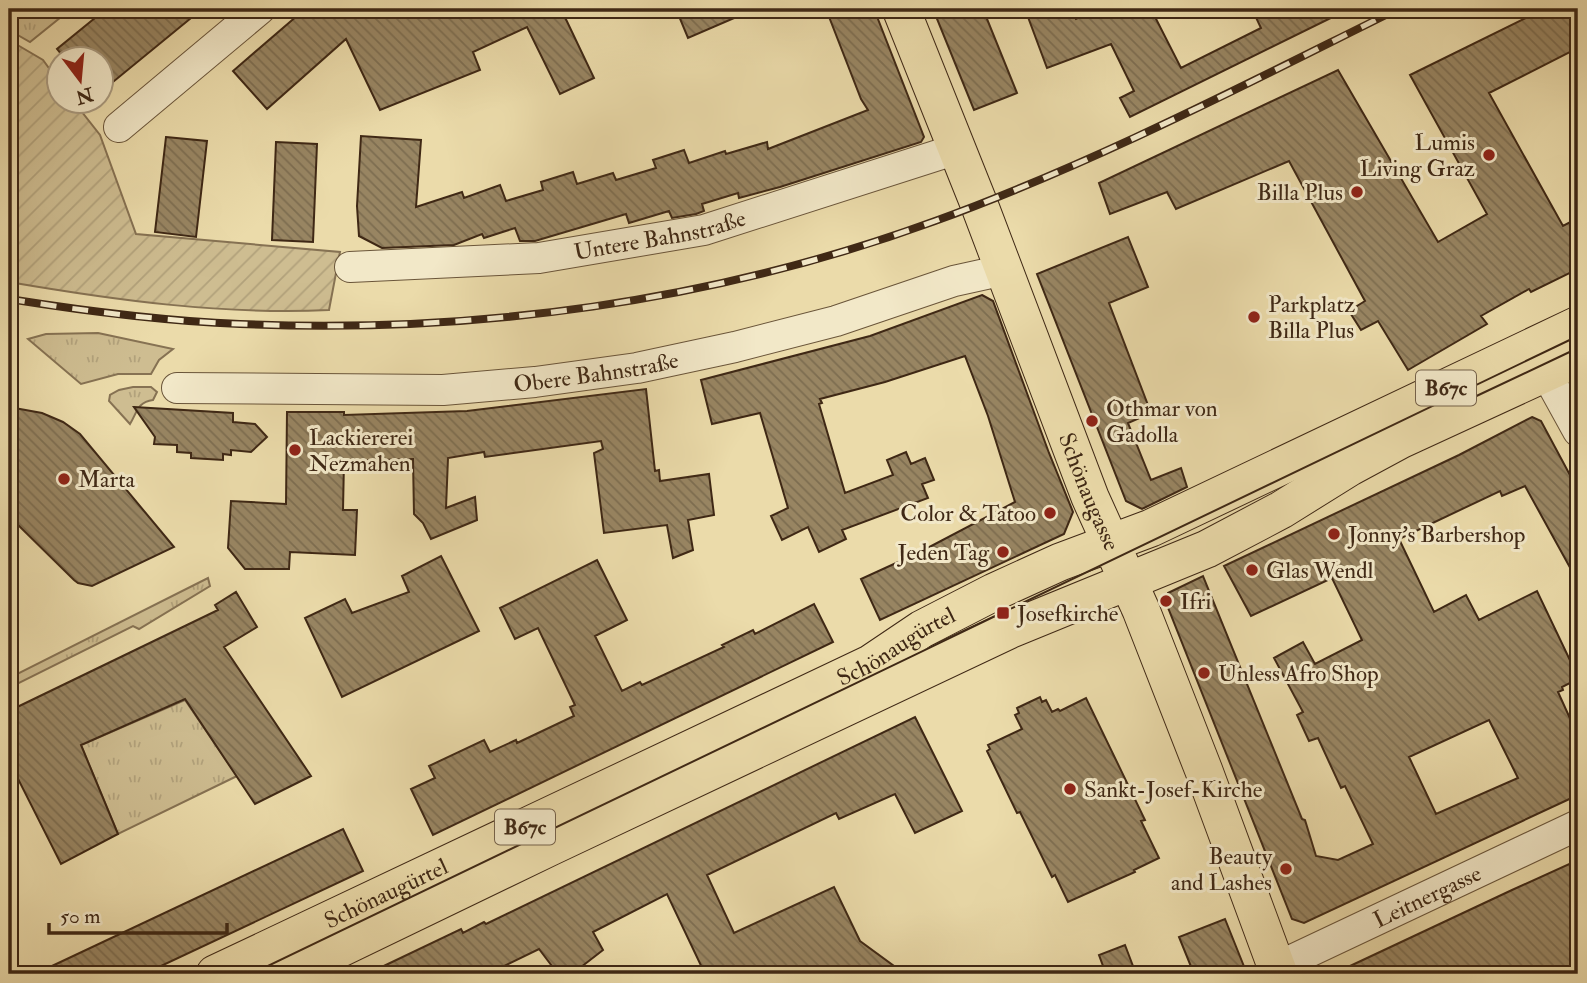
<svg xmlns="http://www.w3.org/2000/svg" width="1587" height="983" viewBox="0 0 1587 983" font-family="'IM FELL Double Pica',serif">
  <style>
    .grass { fill: url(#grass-tufts); stroke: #867253; stroke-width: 2 }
    .garden { fill: url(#garden-furrows); stroke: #867253; stroke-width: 2 }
    .building { fill: url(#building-back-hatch); stroke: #3f2815; stroke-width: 2; fill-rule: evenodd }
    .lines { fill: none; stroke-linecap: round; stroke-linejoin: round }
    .minor-casing { stroke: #6a553a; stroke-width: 32 }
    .major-casing { stroke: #3f2815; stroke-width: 39 }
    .minor { stroke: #f2e8c8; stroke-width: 30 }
    .major { stroke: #ebdbaa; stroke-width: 37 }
    .tram { stroke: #3f2815; stroke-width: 2 }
    .rail-casing { stroke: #3f2815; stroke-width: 8 }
    .rail { stroke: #f2e8c8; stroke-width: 5; stroke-dasharray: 16; stroke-linecap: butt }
    .poi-dot { fill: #8f2418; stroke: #f2e8c8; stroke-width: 2.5 }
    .labels { text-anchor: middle; stroke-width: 6; stroke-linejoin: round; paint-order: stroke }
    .shield { fill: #f2e8c8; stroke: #75624b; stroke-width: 2 }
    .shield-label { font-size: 21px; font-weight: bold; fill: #3f2815 }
    .poi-label { font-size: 23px; fill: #3f2815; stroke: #f2e8c8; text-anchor: start }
    .street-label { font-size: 23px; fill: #3f2815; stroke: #f2e8c8 }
  </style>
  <defs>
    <pattern id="grass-tufts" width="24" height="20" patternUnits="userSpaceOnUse" patternTransform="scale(1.75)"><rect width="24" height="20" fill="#cebd91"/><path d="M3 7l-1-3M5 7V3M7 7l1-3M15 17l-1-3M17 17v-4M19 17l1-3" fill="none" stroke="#b2a27c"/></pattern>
    <pattern id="garden-furrows" width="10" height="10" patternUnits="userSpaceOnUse" patternTransform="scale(1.75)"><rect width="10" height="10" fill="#cebd91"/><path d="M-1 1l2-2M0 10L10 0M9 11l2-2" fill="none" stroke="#b2a27c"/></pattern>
    <pattern id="building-back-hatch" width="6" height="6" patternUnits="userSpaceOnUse" patternTransform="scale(1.75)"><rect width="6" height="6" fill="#988562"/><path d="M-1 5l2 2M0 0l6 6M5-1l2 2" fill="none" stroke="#7d6d50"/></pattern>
  </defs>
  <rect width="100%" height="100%" fill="#ebdbaa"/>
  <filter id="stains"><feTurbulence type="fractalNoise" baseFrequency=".00286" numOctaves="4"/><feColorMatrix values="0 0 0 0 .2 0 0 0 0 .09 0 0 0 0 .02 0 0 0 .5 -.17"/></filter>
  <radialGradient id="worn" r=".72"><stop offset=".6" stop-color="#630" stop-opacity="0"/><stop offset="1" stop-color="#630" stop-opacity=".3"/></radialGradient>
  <path class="grass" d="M9 9H71L30 42 9 30Z
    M98 333 173 349 159 360 151 374H118L81 384 28 339 46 334Z
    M133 387H151L157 392 153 400C137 402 137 413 130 424L109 401 110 395 119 390Z
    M208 578 210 586 139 629 133 626 9 688V678Z
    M185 700 237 776 118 834 81 745Z"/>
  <path class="garden" d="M9 40 43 60 59 82 60 102H74L100 135 136 234 340 252 329 310C222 315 114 300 9 282Z"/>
  <path class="building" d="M106 9H202L102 91V60H66L57 49Z
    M305 9H568L562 11 594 78 560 94 527 27 473 52 480 70 380 110 346 39 267 109 233 71Z
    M676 9H755L688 38Z
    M826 9H874L924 137 921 142 780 187 739 198 738 193 702 204 704 211 696 214 672 218 669 211 629 223 626 214 535 241H520L515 228 484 238 482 234 454 245 382 248 359 236 357 206 361 136 421 140 416 207 462 192 464 198 500 185 506 201 543 190 541 182 573 172 577 184 613 173 616 180 656 168 653 160 684 150 689 163 725 151 726 154 767 142 768 149 868 110 861 99Z
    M933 9H983L1017 93 974 110Z
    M1025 9H1072L1076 19 1097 9H1151L1181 68 1261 28 1252 9H1349L1130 117 1120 98 1134 91 1111 44 1047 68Z
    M1544 9H1578V48L1489 93 1563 226 1578 218V269L1531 292 1529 289 1481 316 1487 324 1408 370 1378 321 1361 330 1349 311 1365 301 1289 161 1176 209 1167 192 1110 214 1099 183 1338 70 1438 242 1487 214 1410 75Z
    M166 137 207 141 196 237 155 232Z
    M276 142 317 144 313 242 272 240Z
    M1128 237 1148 287 1109 303 1151 413 1128 423 1151 480 1181 468 1187 487 1142 509 1126 501 1037 274Z
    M982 295 993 301 1049 453 1073 512 1064 534 880 620 861 579 918 553 1015 502 988 416 965 356 885 382 820 399 822 403 819 404 845 493 893 475 887 460 906 452 911 464 925 458 934 480 922 484 928 498 842 530 846 539 819 552 808 527 782 540 771 516 788 508 760 413 712 424 701 380 870 336Z
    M646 389 655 471 659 470 660 481 709 474 714 515 688 520 693 550 673 558 667 525 604 533 594 453 603 449 601 441 485 457 484 452 448 458 446 508 475 497 477 520 431 539 423 523 414 514 413 459 344 461 343 510H357L355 555 290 552 289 569H245L228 548 231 501 286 504 287 412H344V415L467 411Z
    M9 407 42 413 63 422 80 434 174 547 92 586 78 583 74 580 9 516Z
    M134 407 233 413V422L255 424 267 437 251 452 231 450V455L223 454V460L191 458V453L177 452V445L154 444 155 437Z
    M1532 417 1541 421 1578 490V582L1525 486 1502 496 1500 491 1399 539 1434 612 1466 595 1479 620 1537 591 1578 677V679L1562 687 1563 690 1558 692 1578 736V795L1304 923 1292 919 1167 605 1168 593 1203 576 1302 819 1305 820 1316 856 1338 860 1373 844 1345 786 1341 788 1318 738 1309 741 1297 715 1303 712 1274 658 1303 642 1315 664 1362 640 1332 578 1251 616 1224 566 1459 455ZM1489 720 1518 778 1436 814 1409 757Z
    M441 556 479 631 342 697 305 618 345 599 352 613 409 592 402 576Z
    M597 560 627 620 595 636 622 691 640 682 642 685 724 647 722 645 753 630 755 634 814 604 833 642 433 835 411 789 435 778 429 766 484 740 490 752 516 740 517 743 574 716 570 707 575 705 538 628 515 639 500 608Z
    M236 592 257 627 224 647 311 776 255 804 185 699 81 745 118 834 61 864 9 761V711L218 610 215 605Z
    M1040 697 1042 702 1046 700 1052 712 1058 709 1060 711 1086 698 1145 820 1141 821 1159 858 1134 870 1135 872 1068 902 1055 875 1052 877 1020 812 1017 813 987 751 990 749 988 745 1022 729 1015 715 1019 713 1017 708Z
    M915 717 962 811 915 833 895 794 839 819 836 813 707 875 734 933 834 887 860 941 905 974H705L667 894 593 932 603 950 572 974H558L539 949 488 974H367L461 929 463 933 484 922 486 924Z
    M343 829 363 871 144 974H35Z
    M1578 860V974H1333L1512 890Z
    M1225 919 1247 974H1194L1179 937Z
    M1125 945 1136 974H1106L1099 955Z"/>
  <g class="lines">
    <defs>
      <g id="minor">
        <path d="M119 127 260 9"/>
        <path id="s1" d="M350 267 539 258 704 230 957 149"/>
        <path d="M1546 373 1578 431"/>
        <path id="s2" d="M177 388 443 390 535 382 637 368 735 347 836 321 954 281 1004 270"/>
        <path id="s3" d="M1277 967 1578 825"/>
      </g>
      <g id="major">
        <path id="s4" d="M901 9 979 204 1090 497 1141 610 1204 771 1279 974"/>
        <path id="s5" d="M215 974 870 664 922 629 994 592 1060 562 1151 528 1578 325"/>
        <path d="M287 974 550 847 1009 630 1207 549 1281 510 1350 467 1400 440 1578 358"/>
      </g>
    </defs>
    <use href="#minor" class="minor-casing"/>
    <use href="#major" class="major-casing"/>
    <use href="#minor" class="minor"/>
    <use href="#major" class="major"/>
    <path class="tram" d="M1468 400 1578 348
      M251 974 1578 336"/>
    <defs>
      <path id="rail" d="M9 299C85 311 163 321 240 324 476 334 713 302 935 221 1095 163 1246 84 1398 9"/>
    </defs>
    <use href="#rail" class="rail-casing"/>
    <use href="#rail" class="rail"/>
  </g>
  <g class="poi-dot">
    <circle cx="1489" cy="155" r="7"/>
    <circle cx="1357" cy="192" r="7"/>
    <circle cx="1254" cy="317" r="7"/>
    <circle cx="1092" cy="421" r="7"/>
    <circle cx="295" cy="450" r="7"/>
    <circle cx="64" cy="479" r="7"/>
    <circle cx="1050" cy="513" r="7"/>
    <circle cx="1334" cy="534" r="7"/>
    <circle cx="1003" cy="552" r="7"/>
    <circle cx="1252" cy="570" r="7"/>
    <circle cx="1166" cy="601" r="7"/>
    <rect x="996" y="606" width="14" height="14" rx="3.5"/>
    <circle cx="1204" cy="673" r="7"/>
    <circle cx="1070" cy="789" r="7"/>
    <circle cx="1286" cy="869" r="7"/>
  </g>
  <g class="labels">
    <g class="shield">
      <rect x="1416" y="370.5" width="60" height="35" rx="5"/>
      <rect x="495" y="809.5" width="60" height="35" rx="5"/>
    </g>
    <g class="shield-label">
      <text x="1446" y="395">B67c</text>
      <text x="525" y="834">B67c</text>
    </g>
    <g class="poi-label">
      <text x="1475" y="150" text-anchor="end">Lumis<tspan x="1475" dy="26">Living Graz</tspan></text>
      <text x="1343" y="200" text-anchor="end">Billa Plus</text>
      <text x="1268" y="312">Parkplatz<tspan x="1268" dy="26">Billa Plus</tspan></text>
      <text x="1106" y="416">Othmar von<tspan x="1106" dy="26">Gadolla</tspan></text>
      <text x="309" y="445">Lackiererei<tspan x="309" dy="26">Nezmahen</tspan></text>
      <text x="78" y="487">Marta</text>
      <text x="1036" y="521" text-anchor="end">Color &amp; Tatoo</text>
      <text x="1348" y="542">Jonny's Barbershop</text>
      <text x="989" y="560" text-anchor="end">Jeden Tag</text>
      <text x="1266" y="578">Glas Wendl</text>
      <text x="1180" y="609">Ifri</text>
      <text x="1017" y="621">Josefkirche</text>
      <text x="1218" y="681">Unless Afro Shop</text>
      <text x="1084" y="797">Sankt-Josef-Kirche</text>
      <text x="1272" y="864" text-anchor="end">Beauty<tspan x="1272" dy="26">and Lashes</tspan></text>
    </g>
    <g class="street-label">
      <text dy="8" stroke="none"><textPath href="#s1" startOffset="312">Untere Bahnstraße</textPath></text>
      <text dy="8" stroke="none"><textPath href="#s2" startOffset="420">Obere Bahnstraße</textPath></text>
      <text dy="8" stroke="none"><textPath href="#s4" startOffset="518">Schönaugasse</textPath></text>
      <text dy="8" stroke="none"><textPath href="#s5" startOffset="756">Schönaugürtel</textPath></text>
      <text dy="8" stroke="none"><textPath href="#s5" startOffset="189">Schönaugürtel</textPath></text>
      <text dy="8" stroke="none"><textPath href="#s3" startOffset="166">Leitnergasse</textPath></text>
    </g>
  </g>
  <rect width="1587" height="983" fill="none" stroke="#ebdbaa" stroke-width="35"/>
  <rect x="10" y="10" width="1566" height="962" fill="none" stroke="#3f2815" stroke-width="3.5"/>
  <rect x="18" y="18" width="1552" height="948" fill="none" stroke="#3f2815" stroke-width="2"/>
  <g transform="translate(80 80) rotate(164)"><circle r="33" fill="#f2e8c8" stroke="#aa9b80" stroke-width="2"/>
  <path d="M0-5L12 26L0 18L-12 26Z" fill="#8f2418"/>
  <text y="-10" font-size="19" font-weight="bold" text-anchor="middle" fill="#3f2815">N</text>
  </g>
  <path d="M49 923v10h178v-10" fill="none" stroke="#3f2815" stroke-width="3.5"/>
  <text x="60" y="923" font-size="21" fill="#3f2815" stroke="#f2e8c8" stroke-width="5" paint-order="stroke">50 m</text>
  <rect width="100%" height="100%" filter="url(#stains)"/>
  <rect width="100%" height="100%" fill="url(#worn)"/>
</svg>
